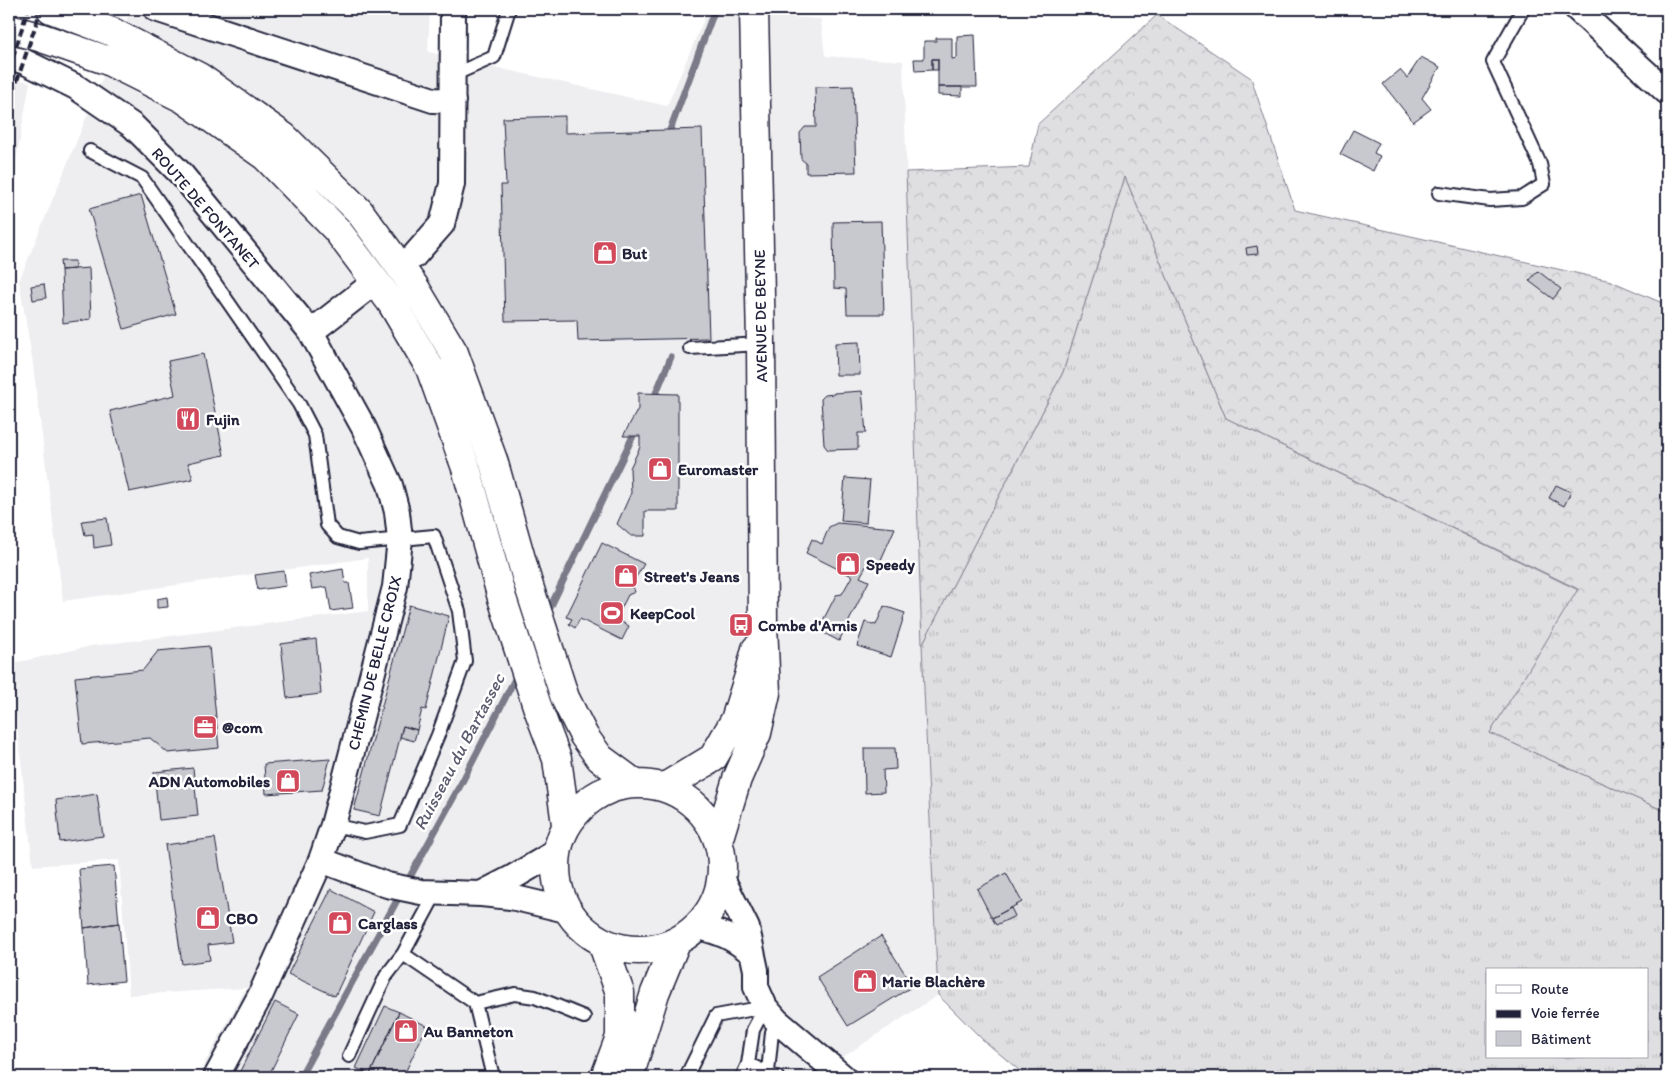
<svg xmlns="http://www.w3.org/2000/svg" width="1676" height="1086" viewBox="0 0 1676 1086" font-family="Itim,sans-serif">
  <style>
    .built { fill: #eeeef1 }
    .grass { fill: url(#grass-tufts); stroke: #80808e; fill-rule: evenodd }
    .forest { fill: url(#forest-crowns); stroke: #80808e }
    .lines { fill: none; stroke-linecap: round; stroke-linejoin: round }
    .stream { stroke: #7a7a88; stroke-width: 7 }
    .building { fill: #c8c8cf; stroke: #22223b }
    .lane-casing { stroke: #22223b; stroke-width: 16 }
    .street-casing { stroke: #22223b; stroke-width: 28 }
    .primary-casing { stroke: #22223b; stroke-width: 31 }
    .lane { stroke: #fff; stroke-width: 12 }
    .street { stroke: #fff; stroke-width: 24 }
    .primary { stroke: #fff; stroke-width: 28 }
    .rail { stroke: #22223b; stroke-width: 4; stroke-dasharray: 8 4; stroke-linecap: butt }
    .labels { text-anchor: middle; stroke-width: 5; stroke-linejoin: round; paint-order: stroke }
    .street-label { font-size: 16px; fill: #22223b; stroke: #fff }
    .poi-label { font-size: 16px; font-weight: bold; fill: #22223b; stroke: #fff; text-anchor: start }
    .water-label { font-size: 18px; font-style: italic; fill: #5c5c6f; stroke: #fff }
  </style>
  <defs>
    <pattern id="grass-tufts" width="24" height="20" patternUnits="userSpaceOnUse" patternTransform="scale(1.25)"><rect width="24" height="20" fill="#dfdfe2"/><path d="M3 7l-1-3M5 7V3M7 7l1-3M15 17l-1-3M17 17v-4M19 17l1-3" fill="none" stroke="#bfbfc3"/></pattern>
    <pattern id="forest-crowns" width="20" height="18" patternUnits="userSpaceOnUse" patternTransform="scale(1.25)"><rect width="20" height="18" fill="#dfdfe2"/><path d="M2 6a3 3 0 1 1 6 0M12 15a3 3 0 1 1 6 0" fill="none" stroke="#bfbfc3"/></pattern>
  </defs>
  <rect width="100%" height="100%" fill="#fff"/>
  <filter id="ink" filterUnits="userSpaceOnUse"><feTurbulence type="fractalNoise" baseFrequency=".02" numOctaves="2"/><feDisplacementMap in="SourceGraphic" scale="10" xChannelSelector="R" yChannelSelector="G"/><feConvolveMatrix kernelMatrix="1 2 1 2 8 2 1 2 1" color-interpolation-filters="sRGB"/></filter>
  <g filter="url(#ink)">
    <path class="built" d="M131 9H430L428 52 667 106 707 12 821 19 825 56 903 61 922 645 938 995 837 1061 862 1077H197L246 988 129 995 119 860 33 866 10 664 91 646 368 611V558L63 601 32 357 19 281Z
      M9 78 30 82 9 201Z"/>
    <path class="grass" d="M1125 177 1226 418 1578 590 1490 733 1667 812V1077H1027L982 1039 938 995 922 645 1063 372ZM1487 970H1647V1057H1487Z"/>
    <path class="forest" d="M1157 15 1251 78 1295 210 1611 281 1667 305V812L1490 733 1578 589 1226 418 1125 177 1063 372 922 645 906 172 1029 167 1038 124Z"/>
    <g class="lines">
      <path class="stream" d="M670 130 715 9
        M656 393 671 357
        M547 614 633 436
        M300 1077 462 782 518 673"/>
    </g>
    <path class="building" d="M975 35 977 87H938V59H932V70L915 71 914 59H924V41H936V38H952V59L957 58V36Z
      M1421 57 1440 67 1422 98 1431 109 1413 122 1383 84 1400 70 1407 78Z
      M932 59H938V70H932Z
      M853 86 856 172 806 173V163L801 159 800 133 805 127H816L815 87Z
      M938 87H962V96L938 95Z
      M565 116V133L702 129 709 338 578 341 577 320 505 321 501 185H506L503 118Z
      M1353 130 1379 143 1374 153 1380 156 1373 171 1340 154Z
      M141 195 176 314 124 329 89 209Z
      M881 221 884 314H847L846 289 834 288 833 222Z
      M1257 246 1258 254 1247 255 1246 248Z
      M60 261H75V269L61 270Z
      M89 268 91 319 63 323 61 270Z
      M1538 271 1561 289 1553 299 1529 281Z
      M44 284 46 298 33 300 31 286Z
      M859 342 860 375H836L835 343Z
      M203 354 224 455 188 463 193 479 129 492 110 411 175 395 168 361Z
      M862 391 866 433H858V449L828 450 824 445 821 399 825 395 834 394V393Z
      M638 393 678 394V511H645V536H631L617 524 631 493 630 468 640 447V436H623L638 409Z
      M845 478 870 480 866 523 841 521Z
      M1556 485 1571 492 1564 506 1549 498Z
      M107 518 111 545 94 548 93 534 85 535 82 521Z
      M837 523 895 528 880 562 873 566 868 563 860 577 869 581 839 641 818 630 836 595 842 594 852 576 806 553 812 539 822 544 829 527Z
      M602 543 644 564 632 584 635 592 628 595 616 619 629 626 622 640 580 619 575 628 569 624 572 619 566 617Z
      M343 569 345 583H349L353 608 331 611 327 587 312 589 309 575Z
      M284 571 286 586 258 590 255 575Z
      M167 597 168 607 157 608V599Z
      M409 605 449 616 426 710 422 709 417 730 403 726 380 816 354 810Z
      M884 606 905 613 891 657 857 646 865 622 876 625Z
      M316 639 321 694 287 698 281 644Z
      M209 646 219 748 168 753 150 738 82 744 75 677 143 670 158 651Z
      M403 726 417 730 414 741 400 737Z
      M864 748H895L896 769 883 770 884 792 865 793Z
      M330 759 322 790 266 794 264 764Z
      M193 768 198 816 159 820 154 772Z
      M97 794 103 836 60 842 56 800Z
      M215 838 232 942 208 945 210 960 182 964 165 845Z
      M114 866 119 923 84 928 79 869Z
      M1006 873 1022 902 992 918 977 889Z
      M331 889 374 912 335 996 288 974Z
      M1011 908 1015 916 996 925 992 918Z
      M119 923 124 981 88 985 84 928Z
      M881 936 913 986 848 1026 817 977Z
      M275 1002 299 1014 268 1077H237Z
      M385 1006 399 1012 370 1074 356 1068Z
      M399 1012 427 1026 403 1077H377L370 1074Z"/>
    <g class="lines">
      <defs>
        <path id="lane" d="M453 75 494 57 509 9
          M90 151 142 178 299 404 315 435 327 525 338 537 359 543 434 536 459 611 465 661 438 735 400 825 365 832 333 825
          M1439 193 1490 200 1522 198 1544 184 1540 164 1493 62 1523 9
          M690 348 761 344
          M437 891 403 954 475 1003 493 1077
          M475 1003 515 994 535 997 584 1017
          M349 1056 386 976 403 954
          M748 1064 777 1077
          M768 1072 772 1032 777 1021
          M686 1077 716 1016 765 1007
          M742 1077 748 1064 753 1030 765 1007"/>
        <path id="street" d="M156 9 433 100 453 101
          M1577 9 1667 92
          M9 58 23 61 76 87 133 126 182 175 311 332 364 428 390 485 397 512 400 539 395 587 333 825 321 860 260 996 216 1077
          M414 256 442 224 452 184 453 9
          M311 332 366 289
          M321 860 387 885 421 892 481 894 511 897 566 910
          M722 878 747 928 756 970V987L765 1007 777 1021 843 1077
          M481 894 510 879 556 852
          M698 927C721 932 733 938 752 953"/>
        <path id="primary" d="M51 9 112 32 199 77 284 137 359 211 414 286 454 353 493 460 527 580 565 698 584 736 600 758 634 783
          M9 29 39 37 106 60 184 99 265 156 337 230 391 302 430 368 466 468 502 598 537 706 557 759 566 824
          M556 867a83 83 0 1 1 166 0a83 83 0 1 1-166 0Z
          M665 787 713 758 735 720 749 676 756 649
          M718 841 737 779 757 733 766 693 763 624 761 344 754 9
          M602 942 620 993V1037L605 1077
          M629 1077 655 993 676 942"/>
      </defs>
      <use href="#lane" class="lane-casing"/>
      <use href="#street" class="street-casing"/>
      <use href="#primary" class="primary-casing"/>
      <use href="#lane" class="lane"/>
      <use href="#street" class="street"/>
      <use href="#primary" class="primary"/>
      <path class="rail" d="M9 69 28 9
        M9 105 41 9"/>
    </g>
  </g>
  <defs>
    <symbol id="shop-square" viewBox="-11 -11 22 22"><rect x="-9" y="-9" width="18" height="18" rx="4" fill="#d1495b" stroke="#fff"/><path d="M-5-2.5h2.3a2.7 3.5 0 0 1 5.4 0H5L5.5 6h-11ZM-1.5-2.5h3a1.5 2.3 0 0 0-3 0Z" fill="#fff"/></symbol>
    <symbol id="restaurant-square" viewBox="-11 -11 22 22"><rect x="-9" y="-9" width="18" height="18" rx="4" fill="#d1495b" stroke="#fff"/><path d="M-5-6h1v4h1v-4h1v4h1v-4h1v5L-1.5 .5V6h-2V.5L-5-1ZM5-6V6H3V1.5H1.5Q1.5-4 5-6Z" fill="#fff"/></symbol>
    <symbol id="stadium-square" viewBox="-11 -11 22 22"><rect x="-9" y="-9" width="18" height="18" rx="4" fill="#d1495b" stroke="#fff"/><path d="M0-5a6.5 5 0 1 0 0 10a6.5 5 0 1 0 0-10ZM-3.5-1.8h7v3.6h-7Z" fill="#fff"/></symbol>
    <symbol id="bus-square" viewBox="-11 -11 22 22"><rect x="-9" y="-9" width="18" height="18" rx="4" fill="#d1495b" stroke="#fff"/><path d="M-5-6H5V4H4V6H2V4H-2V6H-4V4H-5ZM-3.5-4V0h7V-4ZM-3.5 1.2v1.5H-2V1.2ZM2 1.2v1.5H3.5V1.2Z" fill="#fff"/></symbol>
    <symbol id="office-square" viewBox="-11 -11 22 22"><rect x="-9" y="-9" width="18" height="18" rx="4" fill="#d1495b" stroke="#fff"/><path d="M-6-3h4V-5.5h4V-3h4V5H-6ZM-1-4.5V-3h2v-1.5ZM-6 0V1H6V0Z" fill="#fff"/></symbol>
  </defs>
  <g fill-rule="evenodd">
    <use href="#shop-square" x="591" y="239" width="28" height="28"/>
    <use href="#restaurant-square" x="174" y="405" width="28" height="28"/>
    <use href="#shop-square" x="646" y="455" width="28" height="28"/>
    <use href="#shop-square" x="834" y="550" width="28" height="28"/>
    <use href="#shop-square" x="612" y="562" width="28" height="28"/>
    <use href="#stadium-square" x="598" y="599" width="28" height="28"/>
    <use href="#bus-square" x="727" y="611" width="28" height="28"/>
    <use href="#office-square" x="191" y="713" width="28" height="28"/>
    <use href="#shop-square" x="274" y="767" width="28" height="28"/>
    <use href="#shop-square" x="194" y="904" width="28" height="28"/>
    <use href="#shop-square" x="326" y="909" width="28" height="28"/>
    <use href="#shop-square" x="851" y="967" width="28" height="28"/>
    <use href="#shop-square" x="392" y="1017" width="28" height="28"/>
  </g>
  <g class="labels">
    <g class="street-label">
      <text transform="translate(206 208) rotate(49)" y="6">ROUTE DE FONTANET</text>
      <text transform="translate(760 316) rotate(-91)" y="6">AVENUE DE BEYNE</text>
      <text transform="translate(374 663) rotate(-76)" y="6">CHEMIN DE BELLE CROIX</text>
    </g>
    <g class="poi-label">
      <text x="622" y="259">But</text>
      <text x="206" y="425">Fujin</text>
      <text x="678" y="475">Euromaster</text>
      <text x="866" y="570">Speedy</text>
      <text x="644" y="582">Street's Jeans</text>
      <text x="630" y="619">KeepCool</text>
      <text x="758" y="631">Combe d'Arnis</text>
      <text x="222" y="733">@com</text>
      <text x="270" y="787" text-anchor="end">ADN Automobiles</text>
      <text x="226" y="924">CBO</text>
      <text x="358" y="929">Carglass</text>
      <text x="882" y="987">Marie Blachère</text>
      <text x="424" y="1037">Au Banneton</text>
    </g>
    <g class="water-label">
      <text transform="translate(459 752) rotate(-62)" y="6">Ruisseau du Bartassec</text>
    </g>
  </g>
  <rect width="1676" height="1086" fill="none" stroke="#fff" stroke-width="30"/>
  <rect x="15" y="15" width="1646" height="1056" fill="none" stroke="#22223b" stroke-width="2" filter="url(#ink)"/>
  <rect x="1486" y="968" width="162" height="90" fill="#ffffff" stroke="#a7a7b1"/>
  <rect x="1496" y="985" width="25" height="8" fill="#ffffff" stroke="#a7a7b1"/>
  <text x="1531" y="994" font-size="15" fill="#22223b">Route</text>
  <rect x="1496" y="1010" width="25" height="8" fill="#22223b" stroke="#a7a7b1"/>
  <text x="1531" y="1018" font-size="15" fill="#22223b">Voie ferrée</text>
  <rect x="1496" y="1031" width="25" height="15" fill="#c8c8cf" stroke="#a7a7b1"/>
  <text x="1531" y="1044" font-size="15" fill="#22223b">Bâtiment</text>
</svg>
